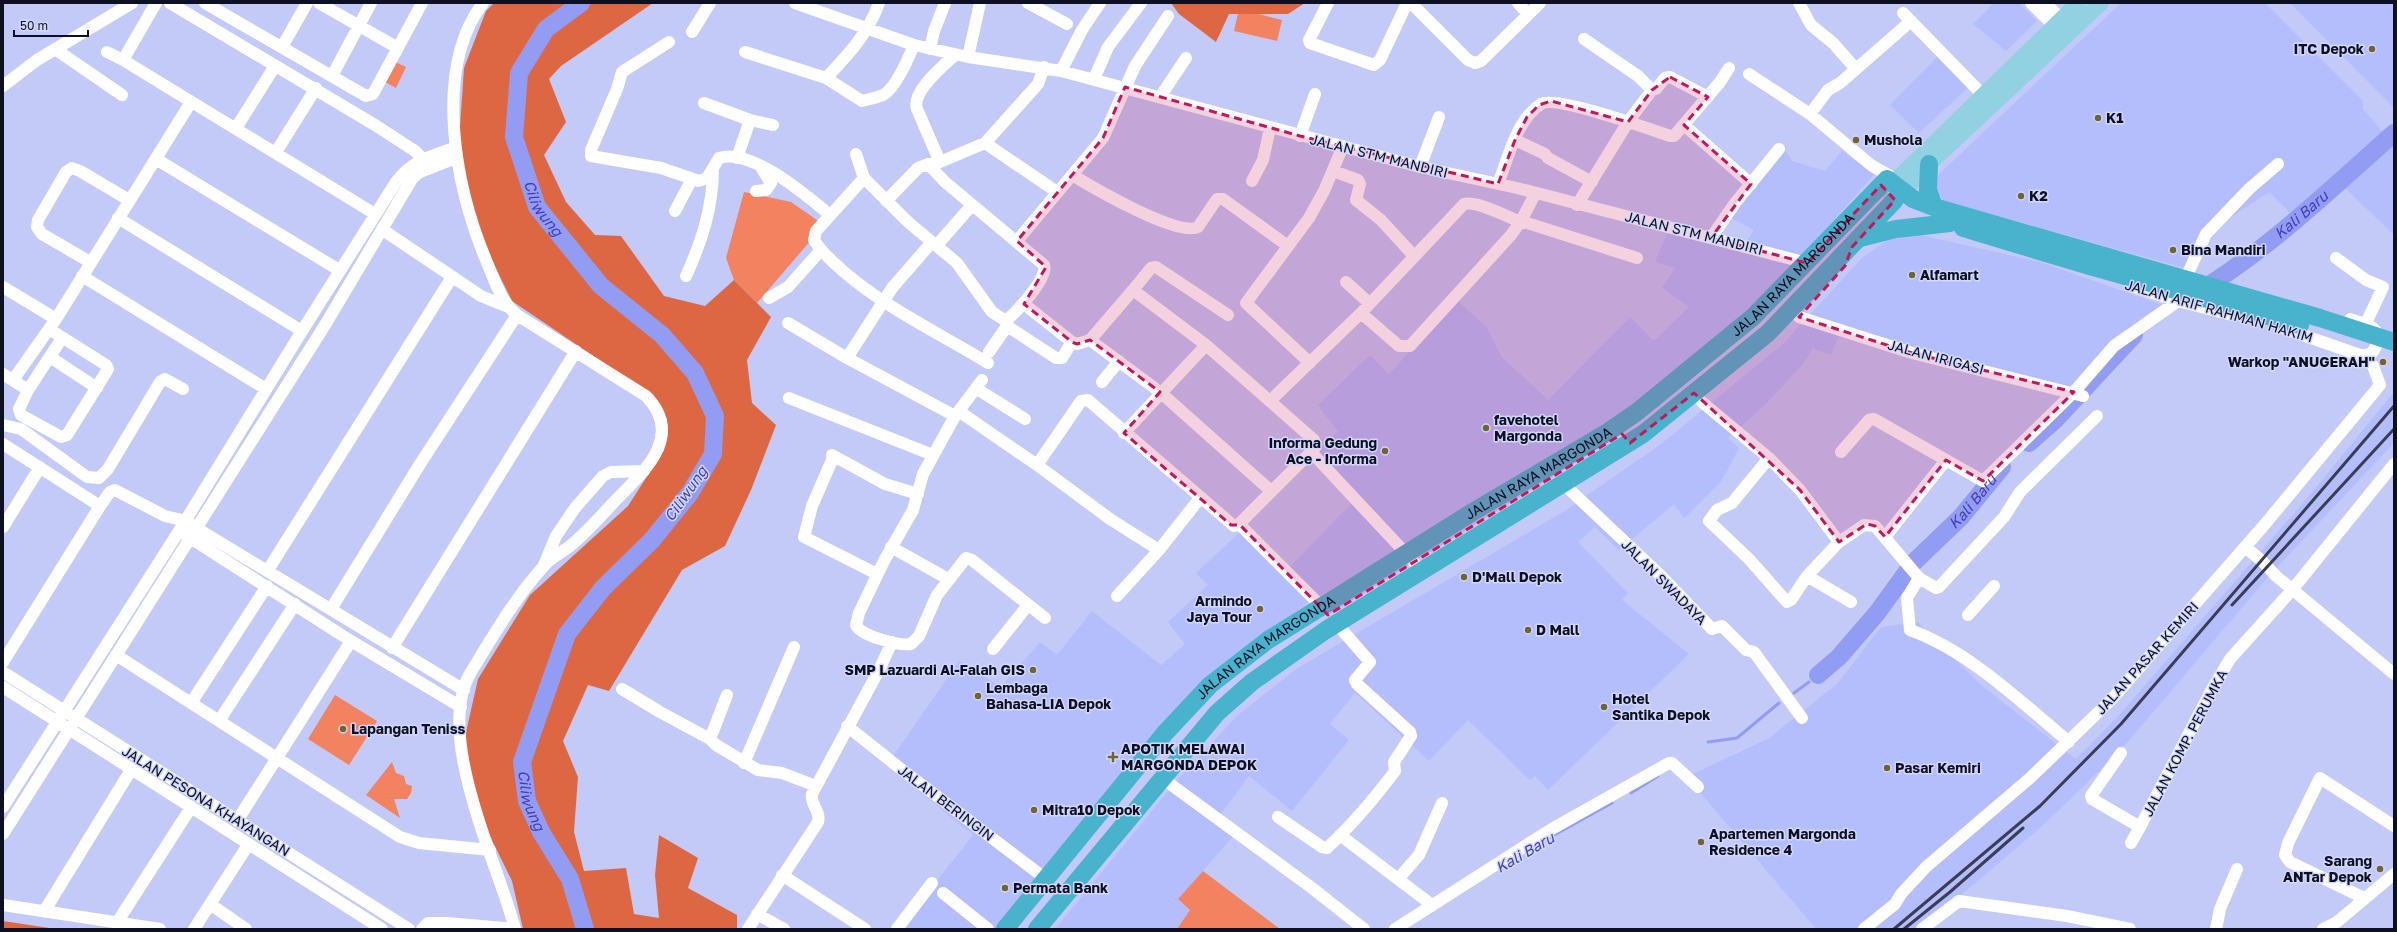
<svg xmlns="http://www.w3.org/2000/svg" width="2397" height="932" viewBox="0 0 2397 932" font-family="'Golos Text',sans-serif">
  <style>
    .built { fill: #b5befd }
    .green { fill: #f28260 }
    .forest { fill: #de6743 }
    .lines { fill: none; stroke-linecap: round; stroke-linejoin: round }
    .stream { stroke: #929cf2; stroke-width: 3 }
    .river { stroke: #929cf2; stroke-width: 18 }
    .minor { stroke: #fff; stroke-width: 12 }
    .major { stroke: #92d1e2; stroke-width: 16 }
    .highway { stroke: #49b3ce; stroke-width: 18 }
    .rail { stroke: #3a3d56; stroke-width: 3 }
    .marked { fill: #c2185b; fill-opacity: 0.2; stroke: #c2185b; stroke-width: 3; stroke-dasharray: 8 5; stroke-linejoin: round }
    .poi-dot { fill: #706532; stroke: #d2d8fa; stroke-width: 1.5 }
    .labels { text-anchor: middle; stroke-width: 3; stroke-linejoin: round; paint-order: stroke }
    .poi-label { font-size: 14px; font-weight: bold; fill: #0d0f22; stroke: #d2d8fa; text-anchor: start }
    .street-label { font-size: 14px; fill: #0d0f22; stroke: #d2d8fa }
    .water-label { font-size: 15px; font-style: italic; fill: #433db8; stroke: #d2d8fa }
  </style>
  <rect width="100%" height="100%" fill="#c3caf7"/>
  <path class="built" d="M1994 3H2019L2037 21 2006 51 1973 24Z
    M2121 3H2265L2363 101V109L2394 145V235L2345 188 2306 219 2298 221 2269 192 2227 220 2201 252 2195 271 1944 201 1933 187 1939 174Z
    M2290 3H2394V108Z
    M1939 55 1972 84 1919 133 1890 105Z
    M1783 147 1792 161 1825 171 1842 151 1874 175 1754 309 1636 405 1475 505 1309 602 1244 650 1000 929H899L973 835 887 765 959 661 1001 687 1040 642 1057 655 1092 611 1161 665 1185 644 1168 622 1208 585 1196 573 1241 531 1283 574 1355 500 1314 454 1338 432 1318 405 1370 355 1389 374 1457 300 1487 328 1501 356 1548 400 1630 317 1654 341 1689 307 1662 288 1675 268 1655 262 1668 232 1741 250 1754 230 1725 215Z
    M1916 234 2040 262 2174 309 2109 354 2071 392 1838 337 1831 355 1813 348 1802 365 1763 407 1728 438 1739 448 1721 482 1684 518 1674 504 1619 550 1595 527 1578 542 1628 593 1622 600 1689 654 1548 790 1535 776 1530 780 1468 720 1429 761 1355 693 1330 724 1349 740 1292 811 1249 776 1218 818 1237 832 1178 899 1190 910 1177 929H1055L1179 778 1237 716 1296 669 1563 512 1661 444 1783 344 1862 258 1886 241Z
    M2394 392V443L2268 577 2120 751 2041 827 1921 929H1816L1687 777 1769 738 1837 684 1881 627 1918 622 1981 685 2076 759 2121 713 2186 638 2314 490Z"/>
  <path class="green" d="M1239 9 1282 20 1277 41 1234 31Z
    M395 62 406 67 396 88 385 82Z
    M744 192 791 202 824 225 757 303 734 280 726 258Z
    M335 695 377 721 349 765 308 739Z
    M392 762 396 773 404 776 406 784 412 786 411 793 407 799H394L400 818 366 795Z
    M1203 871 1280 929H1177L1190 910 1178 899Z"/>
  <path class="forest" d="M494 3H653L561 66 549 79 566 122 544 155 566 202 595 235 621 236 664 296 705 306 734 280 771 317 747 360 752 403 776 425 751 490 725 546 682 570 609 691 588 685 563 741 578 777 574 832 584 871 626 868 634 914 659 918 655 875 659 835 698 858 688 888 737 915V929H523L512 881 469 793 464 741 478 679 530 595 628 506 664 450 667 419 645 391 512 301 484 244 458 156 464 68 486 11Z
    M1171 3H1305L1288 14H1229L1216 42 1179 14Z
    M3 921 56 929H3Z"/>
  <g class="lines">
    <path class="stream" d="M1794 693 1809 682
      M1708 742 1737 738 1779 703
      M1631 793 1658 776
      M1547 839 1612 803"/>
    <g class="river">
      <path id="s1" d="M581 3 546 29 519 73 514 137 537 207 601 286 662 335 695 373 715 416 713 454 690 493 652 540 603 588 567 634 522 762 527 801 541 832 570 879 585 929"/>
      <path id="s2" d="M2198 292C2270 248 2331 189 2394 133"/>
      <path d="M2029 443 2055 420 2134 335"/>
      <path id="s3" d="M1818 675 1839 657 1877 613 1914 562 1961 517 2002 467"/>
    </g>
    <path class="minor" d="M156 3 123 60 375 214
      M170 3 375 125 415 151 427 163
      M205 3 366 96 373 94 422 3
      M319 3 398 48
      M483 3C432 70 456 188 486 260 494 279 501 302 517 315L646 396C686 437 642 473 614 502 600 517 586 533 570 546 561 553 550 558 543 567 515 598 493 636 471 672 433 735 498 863 515 929
      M795 3 914 45 968 57 1061 71 1420 167 1517 188 1807 263
      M1028 3 1067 24
      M1328 3 1309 40 1310 43 1374 65 1380 60 1407 3
      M1411 3 1468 60 1475 63 1481 61 1540 3
      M1518 3 1528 14
      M1799 3 1811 25 1833 43 1856 69
      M2031 3 2054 26
      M2045 3 2062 19
      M1903 13 1978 90
      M692 32 710 3
      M1584 39 1638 76 1652 90 1656 89 1665 78 1670 77 1708 97
      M669 42 622 72 617 89 591 150V156L661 168 699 181 707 178 719 158C751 147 807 196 830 215
      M282 47 307 3
      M55 49 122 95
      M930 49 934 31 945 3
      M107 52 123 60
      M745 52 826 78 862 101C869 99 876 98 883 95 895 89 909 57 914 45
      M968 57 980 3
      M1061 71 1082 30 1100 3
      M1749 74 1810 114 1871 165 1890 176
      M332 76 371 3
      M826 78C848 55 868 34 879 3
      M1094 79 1108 47 1141 3
      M3 86 37 60 132 3
      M1160 97 1186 58
      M704 103 750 120 773 125
      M1810 114 1828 90 1840 83 1911 21
      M1684 125 1751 184
      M236 128 275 66
      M1300 136 1315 94
      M1515 140 1545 154 1548 158 1592 182
      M985 143 1057 192
      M276 152 316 88
      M856 154 864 178 908 222 957 263 992 312 1006 321C1016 312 1049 278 1044 265L945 182 928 164
      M737 158 750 120
      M156 159 339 270
      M940 162 917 109C911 92 943 66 955 55
      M1420 167 1439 117
      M1333 171 1358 180 1360 184 1356 200 1381 220 1414 256
      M1072 175C1092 187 1179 238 1198 227L1217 199H1223L1288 246
      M864 178 816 231 814 240C821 252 832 261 843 271 887 309 939 333 988 363
      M1252 181 1263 160 1270 128
      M1498 184C1508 159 1516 120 1541 104 1555 95 1649 129 1670 136H1674L1720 82 1729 68
      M756 191 766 190 771 183 762 169
      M886 201 918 168 928 164 940 162 985 143 1038 84 1044 67
      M1577 205 1628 122 1652 90
      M675 211 692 179
      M118 218 302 331
      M1521 221 1637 258
      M383 230 481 296 508 307
      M1711 238 1735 203 1779 149
      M1017 241 1103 138 1135 66 1168 16
      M937 245 972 205
      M2336 258 2366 280 2383 287 2366 323
      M90 262 42 234 37 227 38 220 66 172 72 168 80 171 129 200
      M2188 273 2206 234 2249 189 2278 164
      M82 276 266 389
      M686 276C702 241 713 207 713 168
      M1346 282 1369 303
      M2131 286 2178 301 2232 315
      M3 287 56 319
      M1133 290 1151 268 1156 267 1228 315
      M769 298 788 287 821 250
      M1361 313 1399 346H1410L1511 235 1521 221 1535 194
      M1799 317 1912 353 2083 396
      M788 323 847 358 955 416
      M49 329C68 341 87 353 106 365L108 369 67 435 61 437 21 415 19 409 28 390 62 338
      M2285 329 2363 356 2372 353C2388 330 2370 325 2350 319
      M1090 340 1160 392 1271 491
      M989 352 1007 326 1056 358H1062L1072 342
      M50 357 97 388
      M847 358 892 288 932 242
      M1310 363 1246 303 1309 218 1324 191 1343 146
      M3 374 28 390
      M13 380 56 319 191 102
      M982 380 955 416 923 474 913 510 884 561 859 613 856 625C860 636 900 646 911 644L919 636 937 595 966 558 972 560 1045 618
      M1102 382 1119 361
      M977 389 1025 419
      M789 398 933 455
      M1271 400 1361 313 1464 204C1476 200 1508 217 1521 222
      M1702 402 1769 458 1800 490 1839 542 1864 525 1875 526 1919 578 1907 598 1910 630C1969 651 2021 702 2069 742
      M960 412 1037 465 1081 401 1088 400 1234 526 1239 524 1315 448 1314 440 1206 345 1133 290 1090 340 1077 344 1072 342 1024 304
      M3 425 21 429 87 477 99 478 108 469 160 382 165 379 183 389
      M1124 433 1206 345
      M3 444 100 506
      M1841 452 1869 420 1874 419 1983 481 2074 392 2114 346 2178 301
      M1312 453 1414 562
      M832 455 885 484 918 494
      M1769 458 1732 503 1717 510 1709 521 1749 559 1787 602 1791 600 1807 576 1839 542
      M832 460 812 506 804 537 877 574
      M1037 465 1110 519 1159 550
      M1571 491 1658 573 1712 629 1722 626 1746 650 1754 652 1802 718
      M1239 524 1322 607
      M3 527 40 467
      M184 534 351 641 461 707
      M1885 537 1946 460
      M891 547 948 579
      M2245 547 2262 561 2276 576 2394 674
      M544 565 556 536 575 508 603 476 611 472 644 471
      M268 570 452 277
      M1807 576 1851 602
      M1919 578 1936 588 1939 587 2004 517 2020 492 2097 416
      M1117 596 1159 550 1200 498
      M331 609 420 464 517 315
      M1968 615 1994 586
      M392 648 576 351
      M993 649 1028 605
      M116 655 400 837 419 843 490 850
      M3 662 100 506 110 492 115 490 165 516 186 521 196 528 464 690
      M3 672 409 929
      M3 687 382 929
      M622 689 660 712 710 739 716 745 758 770 782 773 816 786
      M191 703 267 586
      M219 721 295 604
      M847 726 901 769 1046 879
      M710 739 727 695
      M2121 753 2091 796 2092 799 2140 827 2211 691 2230 659 2292 590 2394 464
      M744 763 794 647
      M1162 778 1312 888 1364 929
      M3 807 179 531 302 331 396 182C411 161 431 156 454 148
      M1278 817 1322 847 1327 848C1353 824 1374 799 1395 771L1394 762 1411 736 1410 732 1357 684 1355 680 1370 662 1342 630
      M237 821 351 641
      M3 834 325 325 412 179 418 173 456 158
      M1340 835 1432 905
      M2131 843 2140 827
      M782 875 865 929
      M1399 878 1419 855 1442 803
      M943 893 988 929
      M2364 898 2290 862 2285 855 2288 843 2320 778 2394 826
      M210 904 246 929
      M3 905 160 929
      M45 910 131 770
      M757 914 784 929
      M118 921 190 809
      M194 929 248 845
      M422 929 428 923H447L515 929
      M748 929 818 822C821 811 810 805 812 794L879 670 892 642
      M897 929 932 883
      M1395 929 1550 830 1669 763H1672L1698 787
      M1864 929 1895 904 1901 894 1926 867 2030 778 2112 699 2266 523 2380 385 2373 366 2363 356
      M1922 929 1959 901 2067 916 2130 929
      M2216 929 2220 909 2237 869
      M2323 929 2337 922 2394 874"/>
    <path class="major" d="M1886 190 2078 3
      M1895 200 1929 164 2101 3"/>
    <g class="highway">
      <path d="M1929 164 1928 190 1934 207"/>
      <path d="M1963 228 2089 266 2300 325"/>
      <path d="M1860 238 1896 229 1950 223"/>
      <path id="s4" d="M1005 929 1165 733 1210 685 1268 640 1471 513 1608 432 1637 412 1753 317 1887 179 1913 199 1934 207 2320 318 2394 342"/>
      <path d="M1037 929 1217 713 1252 682 1326 630 1643 434 1768 333 1895 200"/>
    </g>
    <path class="rail" d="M2232 605 2394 429
      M1894 929 2040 806 2121 724 2394 406
      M1904 929 1950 892 2023 828"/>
  </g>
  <path class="marked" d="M1670 77 1708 97 1684 125 1751 184 1711 238 1807 263 1881 185 1895 200 1852 247 1845 266 1799 317 1912 353 2074 392 1983 481 1946 460 1885 537 1875 526 1867 524 1839 542 1800 490 1694 393 1630 443 1622 434 1328 615 1240 525H1231L1124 433 1160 392 1090 340 1077 344 1072 342 1024 304 1046 267 1017 241 1103 138 1125 87 1300 136 1498 184 1515 140 1527 117 1539 105 1551 101 1628 122 1652 90Z"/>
  <g class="poi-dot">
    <circle cx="2372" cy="49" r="4"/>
    <circle cx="2098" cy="118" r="4"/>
    <circle cx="1856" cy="140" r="4"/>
    <circle cx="2021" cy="196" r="4"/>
    <circle cx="2173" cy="250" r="4"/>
    <circle cx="1912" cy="275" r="4"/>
    <circle cx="2383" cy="362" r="4"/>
    <circle cx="1486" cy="428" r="4"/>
    <circle cx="1385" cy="451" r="4"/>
    <circle cx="1464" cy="577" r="4"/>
    <circle cx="1260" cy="609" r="4"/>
    <circle cx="1528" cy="630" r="4"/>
    <circle cx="1033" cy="670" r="4"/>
    <circle cx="978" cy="696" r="4"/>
    <circle cx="1604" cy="707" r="4"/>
    <circle cx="343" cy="729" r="4"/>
    <path d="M1111 751h4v4h4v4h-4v4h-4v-4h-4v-4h4z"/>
    <circle cx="1887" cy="768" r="4"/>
    <circle cx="1034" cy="810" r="4"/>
    <circle cx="1701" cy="842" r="4"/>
    <circle cx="2380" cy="869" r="4"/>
    <circle cx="1005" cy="888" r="4"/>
  </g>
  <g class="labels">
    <g class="poi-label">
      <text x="2364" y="54" text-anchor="end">ITC Depok</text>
      <text x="2106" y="123">K1</text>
      <text x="1864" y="145">Mushola</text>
      <text x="2029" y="201">K2</text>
      <text x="2181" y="255">Bina Mandiri</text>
      <text x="1920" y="280">Alfamart</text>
      <text x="2375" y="367" text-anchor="end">Warkop "ANUGERAH"</text>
      <text x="1494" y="425">favehotel<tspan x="1494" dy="16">Margonda</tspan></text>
      <text x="1377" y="448" text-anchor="end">Informa Gedung<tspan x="1377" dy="16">Ace - Informa</tspan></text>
      <text x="1472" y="582">D'Mall Depok</text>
      <text x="1252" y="606" text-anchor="end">Armindo<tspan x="1252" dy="16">Jaya Tour</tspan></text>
      <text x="1536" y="635">D Mall</text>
      <text x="1025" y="675" text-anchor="end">SMP Lazuardi Al-Falah GIS</text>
      <text x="986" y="693">Lembaga<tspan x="986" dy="16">Bahasa-LIA Depok</tspan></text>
      <text x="1612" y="704">Hotel<tspan x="1612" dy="16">Santika Depok</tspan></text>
      <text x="351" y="734">Lapangan Teniss</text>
      <text x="1121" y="754">APOTIK MELAWAI<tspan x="1121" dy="16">MARGONDA DEPOK</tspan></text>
      <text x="1895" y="773">Pasar Kemiri</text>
      <text x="1042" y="815">Mitra10 Depok</text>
      <text x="1709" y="839">Apartemen Margonda<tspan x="1709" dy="16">Residence 4</tspan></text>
      <text x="2372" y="866" text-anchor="end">Sarang<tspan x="2372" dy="16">ANTar Depok</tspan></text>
      <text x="1013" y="893">Permata Bank</text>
    </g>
    <g class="street-label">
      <text transform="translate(1379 156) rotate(14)" y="5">JALAN STM MANDIRI</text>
      <text transform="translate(1694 233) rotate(14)" y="5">JALAN STM MANDIRI</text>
      <text dy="5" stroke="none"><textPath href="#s4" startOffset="1034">JALAN RAYA MARGONDA</textPath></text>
      <text transform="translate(2219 311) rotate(16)" y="5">JALAN ARIF RAHMAN HAKIM</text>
      <text transform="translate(1936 357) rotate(15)" y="5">JALAN IRIGASI</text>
      <text dy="5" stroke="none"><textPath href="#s4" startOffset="710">JALAN RAYA MARGONDA</textPath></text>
      <text transform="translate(1664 582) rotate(45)" y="5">JALAN SWADAYA</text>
      <text dy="5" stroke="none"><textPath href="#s4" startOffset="386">JALAN RAYA MARGONDA</textPath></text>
      <text transform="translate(2147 658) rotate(-48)" y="5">JALAN PASAR KEMIRI</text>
      <text transform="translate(2185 743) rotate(-62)" y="5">JALAN KOMP. PERUMKA</text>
      <text transform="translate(206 801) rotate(32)" y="5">JALAN PESONA KHAYANGAN</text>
      <text transform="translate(946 803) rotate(37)" y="5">JALAN BERINGIN</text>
    </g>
    <g class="water-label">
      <text dy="5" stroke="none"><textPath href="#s1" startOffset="237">Ciliwung</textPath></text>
      <text dy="5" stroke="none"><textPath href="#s2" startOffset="129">Kali Baru</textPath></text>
      <text transform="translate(686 494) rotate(-55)" y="5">Ciliwung</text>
      <text dy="5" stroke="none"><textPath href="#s3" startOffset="233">Kali Baru</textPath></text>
      <text dy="5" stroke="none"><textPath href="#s1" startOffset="957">Ciliwung</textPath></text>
      <text transform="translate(1525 853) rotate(-30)" y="5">Kali Baru</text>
    </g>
  </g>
  <rect width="2397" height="932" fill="none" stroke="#0d0f22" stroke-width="8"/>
  <path d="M14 30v6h74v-6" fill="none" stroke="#0d0f22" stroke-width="2"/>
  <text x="20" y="30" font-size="12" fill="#0d0f22" stroke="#d2d8fa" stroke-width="3" paint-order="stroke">50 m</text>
</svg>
